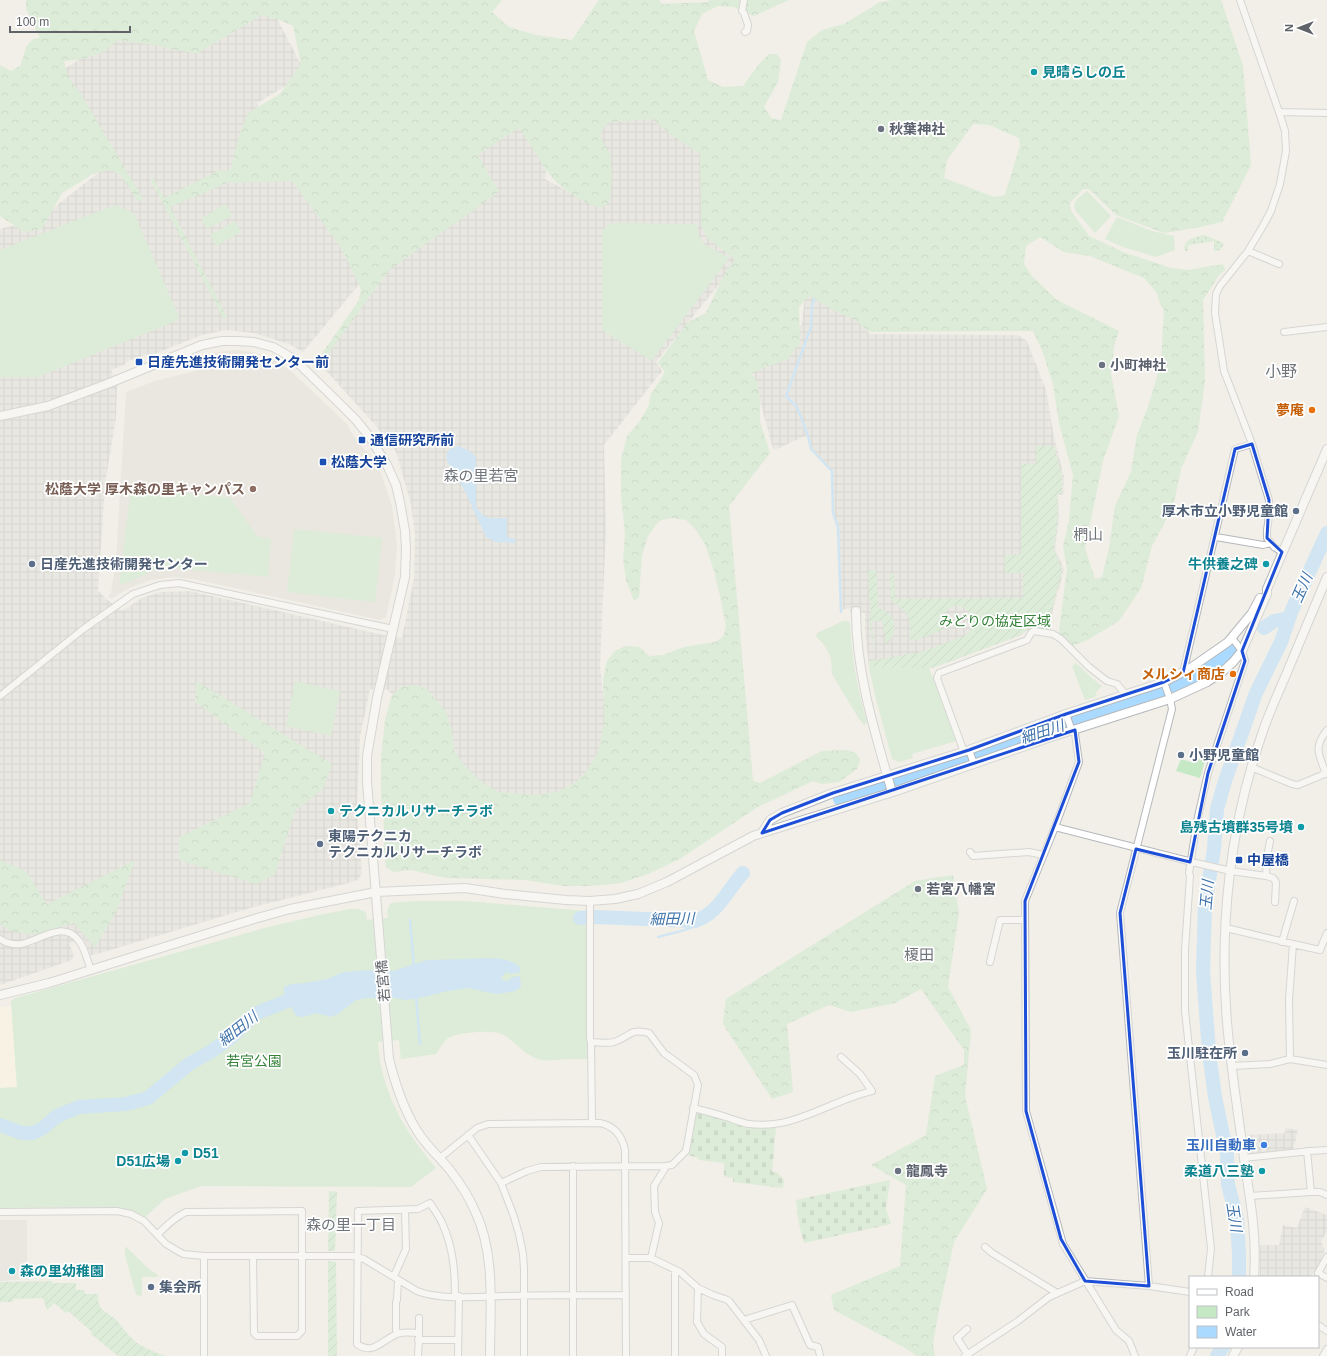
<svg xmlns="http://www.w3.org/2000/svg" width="1327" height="1356" viewBox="0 0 1327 1356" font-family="Arial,'Noto Sans JP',sans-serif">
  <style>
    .commercial { fill: #fef7e0 }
    .industrial { fill: url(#industrial-grid) }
    .education { fill: #e1ded6 }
    .grass { fill: url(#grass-dots) }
    .forest { fill: url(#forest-crowns); fill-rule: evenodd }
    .cemetery { fill: url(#cemetery-stones) }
    .park { fill: #c5e8c5 }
    .garden { fill: url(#garden-furrows) }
    .water { fill: #aadaff }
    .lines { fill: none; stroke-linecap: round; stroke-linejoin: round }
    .stream { stroke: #aadaff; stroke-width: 2.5 }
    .river { stroke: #aadaff; stroke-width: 14 }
    .minor-casing { stroke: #b5b8bc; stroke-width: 8 }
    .tertiary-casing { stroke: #b5b8bc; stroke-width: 10 }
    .minor { stroke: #fff; stroke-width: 6 }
    .tertiary { stroke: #fff; stroke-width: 8 }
    .marked { fill: none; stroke: #1d4ed8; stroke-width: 3; stroke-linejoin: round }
    .culture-dot { fill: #0f9aa8; stroke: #fff; stroke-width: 1.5 }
    .worship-dot { fill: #6b7280; stroke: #fff; stroke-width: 1.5 }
    .transit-dot { fill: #1a4fb4; stroke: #fff; stroke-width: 1.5 }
    .food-dot { fill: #e8710a; stroke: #fff; stroke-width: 1.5 }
    .education-dot { fill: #8d6e63; stroke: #fff; stroke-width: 1.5 }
    .service-dot { fill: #5c6f8a; stroke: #fff; stroke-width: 1.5 }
    .shop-dot { fill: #3f7fe0; stroke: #fff; stroke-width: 1.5 }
    .labels { text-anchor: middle; stroke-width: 3.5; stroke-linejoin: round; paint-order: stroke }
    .culture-label { font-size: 14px; font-weight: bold; fill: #0d838f; stroke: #fff; text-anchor: start }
    .worship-label { font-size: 14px; font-weight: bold; fill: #5b616d; stroke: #fff; text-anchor: start }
    .transit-label { font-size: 14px; font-weight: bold; fill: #164399; stroke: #fff; text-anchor: start }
    .food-label { font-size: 14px; font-weight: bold; fill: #c56008; stroke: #fff; text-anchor: end }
    .education-label { font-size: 14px; font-weight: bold; fill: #785e54; stroke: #fff; text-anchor: end }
    .service-label { font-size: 14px; font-weight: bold; fill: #4e5e75; stroke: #fff; text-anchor: start }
    .park-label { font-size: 14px; fill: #348238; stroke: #fff }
    .street-label { font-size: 14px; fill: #5f6368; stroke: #fff }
    .shop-label { font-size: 14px; font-weight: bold; fill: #366cbe; stroke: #fff; text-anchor: end }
    .neighbourhood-label { font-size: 15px; fill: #70757a; stroke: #fff }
    .water-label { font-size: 15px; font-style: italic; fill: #4174aa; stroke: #fff }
    .quarter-label { font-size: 16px; fill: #70757a; stroke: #fff }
  </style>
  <defs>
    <pattern id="industrial-grid" width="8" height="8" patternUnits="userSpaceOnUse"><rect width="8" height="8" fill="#e0deda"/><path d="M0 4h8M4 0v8" fill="none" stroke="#b9b8b5"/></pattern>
    <pattern id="grass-dots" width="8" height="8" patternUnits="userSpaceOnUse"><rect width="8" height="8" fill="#c5e8c5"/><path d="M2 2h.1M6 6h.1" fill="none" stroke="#a3c0a4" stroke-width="1.8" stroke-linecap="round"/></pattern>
    <pattern id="forest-crowns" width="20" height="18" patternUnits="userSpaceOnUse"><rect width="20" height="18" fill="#c5e8c5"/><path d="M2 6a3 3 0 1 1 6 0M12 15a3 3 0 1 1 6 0" fill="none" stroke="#a3c0a4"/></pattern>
    <pattern id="cemetery-stones" width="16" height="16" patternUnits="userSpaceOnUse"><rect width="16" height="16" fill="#c5e8c5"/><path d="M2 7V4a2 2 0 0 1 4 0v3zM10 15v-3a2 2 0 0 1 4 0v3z" fill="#a3c0a4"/></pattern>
    <pattern id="garden-furrows" width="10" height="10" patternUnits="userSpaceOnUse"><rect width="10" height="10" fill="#c5e8c5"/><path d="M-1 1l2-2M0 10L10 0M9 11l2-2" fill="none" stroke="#a3c0a4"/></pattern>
  </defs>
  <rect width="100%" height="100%" fill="#f1efe8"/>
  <path class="commercial" d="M11 1006 17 1087 0 1088V1007Z"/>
  <path class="industrial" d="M269 3 306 74 257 103 361 282 303 352 289 344 254 333 226 330 202 335 154 354 145 355 128 361 124 365 111 370 117 385 116 418 105 484 98 591 109 601 122 611 142 598 161 592 190 591 383 635 402 638 414 578 415 535 411 504 396 452 376 426 319 363 384 265 473 156 520 123 547 165 545 179 593 205 547 108 638 89 861 317 869 334 1018 335 1027 341 1046 390 1054 437 1064 477 1063 495H1058L1059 519 1055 549 1064 569 1047 632 1031 628 1019 636 932 668 869 667 865 630V613L850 612V608L842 610 839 526 833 514V471L811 448 808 436 803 437 777 449H773L751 368 781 350 802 324 805 294 734 266 656 362 662 371 604 445 606 530 600 666 608 744 591 783 536 807 481 801 388 690 370 689 360 737 357 807 362 874 358 880 352 882 250 908 94 955H90L84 939 69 943 74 955 72 960 0 985V229L39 219 111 163 62 70 154 14Z
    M1285 1128 1298 1130 1295 1143 1292 1151 1250 1155 1247 1135 1285 1133Z
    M1305 1207 1327 1215V1231L1321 1241 1324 1250 1323 1256 1318 1268 1310 1277H1260V1245H1279L1283 1225 1297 1228Z"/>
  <path class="education" d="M236 350 253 352 276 360 293 373 348 425 351 432 361 446 369 453 380 471 392 506 397 544 395 575 386 617 380 620 193 579 173 577 151 580 129 588 111 599 108 596 111 593 116 560 126 392 155 381 195 371 201 366 205 356 218 352Z
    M0 1220H27V1279L0 1281Z"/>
  <path class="grass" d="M1204 235 1221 242 1224 244 1220 250 1214 251V241L1188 245V251H1186L1184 249C1186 238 1195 237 1204 235Z"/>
  <path class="forest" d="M26 0H502L492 12 509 27 536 35 572 40 599 0H659L662 4 707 2 710 0H789L754 16 734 7 718 6 702 14 694 31 708 80 723 87 743 86 759 64 769 54H777L781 60 778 82 764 107 771 118 781 120 807 42 822 30 844 24 880 2 892 0H1221L1243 66 1251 165 1222 222 1200 227 1164 233 1116 215 1089 189H1083L1070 203 1071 211 1089 236 1123 252 1171 268 1188 270 1223 264 1225 270 1219 275 1203 300 1205 381 1198 431 1181 469 1173 507 1152 546 1141 588 1119 621 1089 639 1073 646 1058 640 1067 568 1063 546 1069 521 1073 475 1059 423 1053 384 1042 350 1033 331 870 332 855 320 835 311 809 296 799 307 800 343 787 360 768 366 751 374 757 381 760 399V421L770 453 729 506 753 781 760 783 822 751 847 750 856 753 860 760 857 769 839 782 822 784 813 781 758 807 678 860 648 874 621 883 591 886H564L525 880 446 878 411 870 393 872 386 867 384 851V826L381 793V758L385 720 392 695 401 687 413 685 426 688 446 712 452 732 454 751 464 765 481 782 499 792 538 795 559 791 576 782 589 768 599 750 604 722 603 680 607 661 615 651 625 646 639 647 649 656 663 655 684 647 715 642 723 637 726 627 721 600 714 571 705 544 696 530 686 520 670 518 659 521 648 536 642 556 639 597 634 601 626 580 623 559 625 535 621 494V460L627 436 640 421 649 405 650 396 665 372 658 363 688 322 706 313 725 273 735 259 707 238 701 225 700 154 671 135 652 119 609 122C605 126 599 132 601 138 602 143 608 147 609 152 613 165 612 191 609 203L600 208C577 201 557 186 544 167 536 154 528 140 519 128L478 155 499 192 389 270 325 358 321 355 359 300 361 289 342 249 292 181 237 183 229 182 170 207 227 317 223 318 150 179 153 178 164 198 220 170 230 171 239 135 248 113 280 94 301 64 293 26 280 20 262 15 196 54 159 46 118 40 103 52 84 59 64 61 68 77 81 94 143 199 138 202 121 175 110 170 93 174 62 193 42 229 24 232 0 216V65L11 71 21 65 26 47 33 39 40 38 26 9ZM973 124 989 125 1019 138 1020 145 1005 195 994 197 944 178 947 160ZM1040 237 1064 252 1090 256 1144 278 1157 293 1160 304 1164 310 1161 363 1148 407 1137 435 1131 472 1115 506 1109 548 1102 577 1095 579 1085 548 1103 461 1119 416 1111 374 1114 346 1119 331 1057 300 1032 276 1024 264 1026 246Z
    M196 681 332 764 323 789 295 811 275 874 256 884 179 860V837L250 803 265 753 195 702Z
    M0 860 26 871 47 904 135 860 116 912 95 947 74 923 32 935 11 931 0 924Z
    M953 875 959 912 948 987 971 1030 965 1096 987 1189 954 1242 939 1310 933 1343 935 1356H917L907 1349 834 1310 831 1295 900 1266 906 1185 871 1165 926 1135 935 1076 964 1065V1050L921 989 895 1003 851 1012 829 1005 787 1024 793 1092 772 1099 723 1024 726 999 915 881Z"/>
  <path class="cemetery" d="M697 1111 748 1126 776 1127 772 1172H777L784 1180 783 1188 733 1182V1178L724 1176V1163L699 1160 698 1158 688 1155 696 1112Z
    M890 1180 886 1209 891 1224 804 1243 799 1224 796 1200Z"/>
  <path class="park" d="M1087 191 1111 216 1095 233 1075 210C1072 201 1080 197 1087 191Z
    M226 204 232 216 207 229 201 218Z
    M115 205 134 213 179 317 176 321 38 377H0V250Z
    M1117 217 1152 231 1174 236 1175 250 1156 257 1123 247 1105 239Z
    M235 221 241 232 217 246 210 235Z
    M612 223 697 224 698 234 704 244 729 258 652 360H650L602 330V230Z
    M131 487 230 498 258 537 271 539 268 577 162 567 119 586Z
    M294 529 382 538 375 602 287 592Z
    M843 621H847L850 623C852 658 857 688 867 722L864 725 859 719 832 674 831 658 825 646 816 636 817 633Z
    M1076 663 1094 680 1102 686 1095 693 1097 696 1085 700 1072 666Z
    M869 667 929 668 956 741 912 754 913 758 899 762 892 759 875 695Z
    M295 681 340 691 331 736 286 726Z
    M1197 751 1207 754 1200 778 1176 771 1181 759 1194 763Z
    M415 901H466L587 911 588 1059C577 1059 565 1059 554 1060 550 1060 546 1061 542 1060 526 1057 517 1043 504 1035 495 1029 460 1032 450 1037 444 1040 440 1048 436 1054L401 1059 399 1040 378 1042C379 1050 379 1058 381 1066 390 1107 409 1136 436 1168L411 1187 201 1186 165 1199 144 1218 120 1207 0 1208V1088L17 1087 11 1001 15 998 261 929 319 915 350 909H358L366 912 367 920 388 918 387 910 391 903Z
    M125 1247H126L149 1269 158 1275V1277H142V1296L136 1295 125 1255Z"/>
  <path class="garden" d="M1036 446H1054L1062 476V494H1057L1058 518 1054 549 1062 569 1047 630 1031 626 1019 636 932 668 869 667V661L921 652 965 636C986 618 957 594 946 612 942 617 943 624 943 630L913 641 910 639C909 634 911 629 910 623 908 611 899 607 891 599L890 575 892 574H894L895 599 1023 598V573H1005L1004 555 1021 554V464L1036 463Z
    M868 570H876L879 608C883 610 887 612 890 615 898 624 895 638 886 644L882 620 871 622 874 645H873L869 622 871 607 869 598Z
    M329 1191 337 1192 335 1251H328Z
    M328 1261 336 1262 337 1356H328Z
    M52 1281 53 1283H76V1290H84L85 1294H98C98 1314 105 1309 116 1320 123 1327 129 1337 137 1343 146 1349 156 1352 165 1356H118L91 1334 92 1332 68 1311 66 1313 54 1303 47 1310 43 1298 13 1299V1302H0V1282Z"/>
  <path class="water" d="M459 446C466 449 472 452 476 458V506C483 521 493 518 507 518V537L515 539 516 543 495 542 486 537 464 489 447 461V453L450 449Z
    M466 959C484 959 506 955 520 967V972L511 974 506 972 501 978 502 980 508 981 512 977 520 976 521 986 517 990 511 992 496 994 467 988 443 992 425 997 406 1000 395 998H368L356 1000 338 1014 331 1017 316 1013 303 1017 296 1016 284 993V987L292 984 305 983 327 979 344 972 371 970 393 971 427 960Z"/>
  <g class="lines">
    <path class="stream" d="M814 299 812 307 811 327 786 396 797 407 808 436 811 449 832 471 833 513 838 527 841 612
      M410 920 414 967
      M658 937C674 932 696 930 706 917
      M416 996 420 1044"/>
    <path class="river" d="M1264 628 1274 621 1289 618
      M840 799 897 782 1162 693 1184 683 1206 670 1235 648
      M580 918 596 917 695 921C718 914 728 889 743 873
      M0 1125 22 1133H33L43 1128 57 1116 79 1107 126 1104 148 1098 189 1064 212 1051 233 1036 255 1014 292 999 307 997
      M1239 1277V1254L1237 1220 1228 1184 1227 1154 1215 1097 1209 1053 1203 971 1205 905 1214 849 1217 809 1225 781 1256 693 1281 642 1292 610 1327 533
      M1217 1356 1223 1347"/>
    <defs>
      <path id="minor" d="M744 0 742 11 744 13 748 25 747 31 745 32
        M1240 0 1279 112 1285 131 1286 151 1280 184 1271 211 1263 226 1248 251 1220 286 1216 294 1215 313 1224 371 1252 444 1269 500V516L1267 530V538L1274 547 1282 552
        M1279 112 1327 113
        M1248 251 1279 264
        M1284 332 1327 327
        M1216 537 1263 545 1270 543
        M1183 673 1235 449 1252 444
        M0 696 82 630 133 594 160 585 179 583 393 629
        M1066 714 1072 731 1075 734 1079 762 1055 827 1196 863 1231 871 1266 876
        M969 750 974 764
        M964 752 937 678 939 673 1027 640 1031 633 1034 631 1053 634 1061 639 1089 667 1107 681 1117 684 1126 695
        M1251 767 1292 784 1298 785 1327 773
        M1326 774C1319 754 1313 748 1327 730
        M1055 827 1025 901 1026 1111 1063 1244 1116 1330 1129 1341 1135 1356
        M1270 841 1267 857 1266 876 1273 878 1276 882 1275 902
        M970 852 973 856 1029 852 1043 855
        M590 901V1039L591 1042 592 1123
        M1226 928 1293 944 1289 1000 1290 1059 1270 1064 1232 1066
        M0 939C6 943 14 945 21 944 39 941 63 919 79 941 85 948 87 961 91 969
        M1282 942 1294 901
        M1293 944 1320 950 1327 933
        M990 962 1000 920H1025
        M591 1042C598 1042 607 1044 614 1042 630 1037 629 1028 649 1033L664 1053 694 1075 698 1085 686 1151 672 1165 665 1166 664 1170 654 1186 655 1212 659 1223 651 1258
        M1290 1059 1327 1065
        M693 1108C705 1111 717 1114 729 1118 735 1120 742 1123 749 1124 795 1130 829 1101 872 1091L860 1074 841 1057
        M468 1135 501 1183 513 1214 519 1234 523 1254 524 1269V1356
        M1307 1151 1311 1192
        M440 1158 477 1128 488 1124 600 1123C615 1126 622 1136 625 1150L626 1356
        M1244 1158 1310 1151 1327 1150
        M501 1183 527 1171 541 1167 665 1166
        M1250 1196 1311 1192H1320L1327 1195
        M0 1212 117 1211 131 1214 144 1221 166 1244 183 1254 204 1256H353L364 1259 417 1291C439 1300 479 1297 503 1296 544 1295 585 1295 626 1295
        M157 1235C166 1226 175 1217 186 1212L302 1211V1331L297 1336H257L254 1333 253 1256
        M985 1247 992 1253 1057 1293
        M1327 1257 1318 1273 1327 1278
        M626 1258H651L680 1272 698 1288 713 1295 725 1299 729 1301 759 1340 766 1356
        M675 1270V1356
        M394 1276 406 1249 405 1210
        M1208 1277 1211 1248 1185 1011V950L1190 876 1189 873 1197 821 1208 773 1245 661 1242 651 1232 638
        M1149 1286 1120 913 1172 709 1170 699 1164 682
        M698 1288 697 1322 704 1334 722 1347V1356
        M419 1318V1333C413 1333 403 1331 397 1334 382 1340 373 1356 357 1344L358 1211 418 1209 430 1203C434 1210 440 1217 443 1225 453 1248 455 1271 455 1296
        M744 1320 792 1305 810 1345 818 1347 820 1356
        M1318 1325 1327 1331
        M967 1329 957 1338 968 1355
        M398 1333 396 1330V1302L397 1300 398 1280
        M418 1340H458
        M204 1356V1256
        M418 1356 419 1336
        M458 1356 459 1296
        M573 1356V1166
        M965 1356 1018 1321 1049 1297 1085 1281 1149 1286 1190 1292
        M1190 1356 1194 1347
        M1323 1356 1327 1349"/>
      <path id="tertiary" d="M0 416 48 406 107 384 202 345 222 341H236L254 342 273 347 294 359 339 403 356 420 369 436 387 465 396 485 400 502 405 531 406 549 405 577 377 698 367 756V782L389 1059C396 1087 405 1115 422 1138 430 1149 441 1159 450 1170 460 1183 469 1197 475 1211 496 1254 490 1310 490 1356
        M856 611C856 673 875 733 892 792
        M762 833 770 820 782 813 833 793 969 750 1066 714 1164 682 1192 667 1228 642 1252 613 1260 598
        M0 995 49 983 254 919 290 909 376 892 465 888 505 894 566 900 590 901 615 899 638 894 667 882 753 836 762 833 896 791 1048 738 1170 699 1207 682 1221 673 1233 662 1242 651 1267 594V589L1327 449
        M1254 1277C1257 1240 1251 1203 1245 1166 1239 1118 1231 1070 1227 1022 1219 926 1230 825 1262 734 1269 712 1279 692 1288 670 1301 639 1314 608 1327 577
        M1233 1356 1238 1347"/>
    </defs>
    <use href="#minor" class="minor-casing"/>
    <use href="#tertiary" class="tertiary-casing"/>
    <use href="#minor" class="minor"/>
    <use href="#tertiary" class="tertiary"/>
  </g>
  <path d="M0 0H1327V1356H0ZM1252 444 1269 500 1267 538 1282 552 1242 651 1245 661 1208 773 1190 862 1136 849 1120 913 1149 1286 1085 1281 1061 1239 1026 1111 1025 901 1079 762 1075 730 762 833 770 820 782 813 833 793 969 750 1066 714 1164 682 1183 673 1235 449Z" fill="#f1efe8" fill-opacity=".55" fill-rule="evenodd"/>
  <path class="marked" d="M1252 444 1269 500 1267 538 1282 552 1242 651 1245 661 1208 773 1190 862 1136 849 1120 913 1149 1286 1085 1281 1061 1239 1026 1111 1025 901 1079 762 1075 730 762 833 770 820 782 813 833 793 969 750 1066 714 1164 682 1183 673 1235 449Z"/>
  <g class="culture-dot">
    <circle cx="1034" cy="72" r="4"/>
    <circle cx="1266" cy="564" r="4"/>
    <circle cx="331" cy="811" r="4"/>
    <circle cx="1301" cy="827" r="4"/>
    <circle cx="185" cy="1153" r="4"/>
    <circle cx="178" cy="1161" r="4"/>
    <circle cx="1262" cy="1171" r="4"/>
    <circle cx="12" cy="1271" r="4"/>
  </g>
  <g class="worship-dot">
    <circle cx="881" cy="129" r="4"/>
    <circle cx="1102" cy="365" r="4"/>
    <circle cx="918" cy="889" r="4"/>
    <circle cx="898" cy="1171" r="4"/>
  </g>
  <g class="transit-dot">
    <rect x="135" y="358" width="8" height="8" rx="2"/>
    <rect x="358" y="436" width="8" height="8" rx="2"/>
    <rect x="319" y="458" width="8" height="8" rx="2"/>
    <rect x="1235" y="856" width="8" height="8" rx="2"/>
  </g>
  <g class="food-dot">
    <circle cx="1312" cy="410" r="4"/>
    <circle cx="1233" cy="674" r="4"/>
  </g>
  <circle class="education-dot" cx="253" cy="489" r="4"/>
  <g class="service-dot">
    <circle cx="1296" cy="511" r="4"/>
    <circle cx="32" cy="564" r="4"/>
    <circle cx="1181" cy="755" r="4"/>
    <circle cx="320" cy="844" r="4"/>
    <circle cx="1245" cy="1053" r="4"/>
    <circle cx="151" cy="1287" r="4"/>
  </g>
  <circle class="shop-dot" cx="1264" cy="1145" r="4"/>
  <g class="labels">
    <g class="culture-label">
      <text x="1042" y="77">見晴らしの丘</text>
      <text x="1258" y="569" text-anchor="end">牛供養之碑</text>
      <text x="339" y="816">テクニカルリサーチラボ</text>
      <text x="1293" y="832" text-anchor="end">島残古墳群35号墳</text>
      <text x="193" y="1158">D51</text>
      <text x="170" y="1166" text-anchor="end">D51広場</text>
      <text x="1254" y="1176" text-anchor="end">柔道八三塾</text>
      <text x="20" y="1276">森の里幼稚園</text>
    </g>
    <g class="worship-label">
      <text x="889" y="134">秋葉神社</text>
      <text x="1110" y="370">小町神社</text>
      <text x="926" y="894">若宮八幡宮</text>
      <text x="906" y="1176">龍鳳寺</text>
    </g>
    <g class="transit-label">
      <text x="147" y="367">日産先進技術開発センター前</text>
      <text x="370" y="445">通信研究所前</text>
      <text x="331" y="467">松蔭大学</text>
      <text x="1247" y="865">中屋橋</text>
    </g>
    <g class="food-label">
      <text x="1304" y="415">夢庵</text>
      <text x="1225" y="679">メルシィ商店</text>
    </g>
    <g class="education-label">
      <text x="245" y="494">松蔭大学 厚木森の里キャンパス</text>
    </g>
    <g class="service-label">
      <text x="1288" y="516" text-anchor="end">厚木市立小野児童館</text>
      <text x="40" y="569">日産先進技術開発センター</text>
      <text x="1189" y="760">小野児童館</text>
      <text x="328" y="841">東陽テクニカ<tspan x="328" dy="16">テクニカルリサーチラボ</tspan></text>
      <text x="1237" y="1058" text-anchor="end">玉川駐在所</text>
      <text x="159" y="1292">集会所</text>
    </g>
    <g class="park-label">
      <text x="995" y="626">みどりの協定区域</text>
      <text x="254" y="1066">若宮公園</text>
    </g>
    <g class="street-label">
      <text transform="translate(383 981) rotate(-95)" y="5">若宮橋</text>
    </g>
    <g class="shop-label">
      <text x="1256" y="1150">玉川自動車</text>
    </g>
    <g class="neighbourhood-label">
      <text x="481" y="481">森の里若宮</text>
      <text x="1088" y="540">椚山</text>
      <text x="919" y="960">榎田</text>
      <text x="351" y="1230">森の里一丁目</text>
    </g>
    <g class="water-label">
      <text transform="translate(1302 588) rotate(-66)" y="5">玉川</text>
      <text transform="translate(1042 732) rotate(-18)" y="5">細田川</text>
      <text transform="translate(1207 895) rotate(-85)" y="5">玉川</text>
      <text transform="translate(672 919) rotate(-1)" y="5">細田川</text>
      <text transform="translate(238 1029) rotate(-38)" y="5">細田川</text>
      <text transform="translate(1234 1217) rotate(81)" y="5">玉川</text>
    </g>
    <g class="quarter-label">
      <text x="1281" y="377">小野</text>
    </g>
  </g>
  <rect x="1189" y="1276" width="130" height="72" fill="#ffffff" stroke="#bfc1c3"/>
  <rect x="1197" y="1289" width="20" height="6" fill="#ffffff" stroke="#bfc1c3"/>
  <text x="1225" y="1296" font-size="12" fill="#5f6368">Road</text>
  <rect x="1197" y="1306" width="20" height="12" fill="#c5e8c5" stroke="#bfc1c3"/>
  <text x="1225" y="1316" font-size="12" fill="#5f6368">Park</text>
  <rect x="1197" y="1326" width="20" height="12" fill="#aadaff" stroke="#bfc1c3"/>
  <text x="1225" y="1336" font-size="12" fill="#5f6368">Water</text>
  <g transform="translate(1299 28) rotate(270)" stroke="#ffffff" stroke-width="3" paint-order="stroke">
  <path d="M0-3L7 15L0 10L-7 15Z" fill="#5f6368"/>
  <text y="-6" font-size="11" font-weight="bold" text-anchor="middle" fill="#5f6368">N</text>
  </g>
  <path d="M10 26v6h120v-6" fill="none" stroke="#5f6368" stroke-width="2"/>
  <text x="16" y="26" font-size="12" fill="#5f6368" stroke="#ffffff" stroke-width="3" paint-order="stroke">100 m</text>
</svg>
